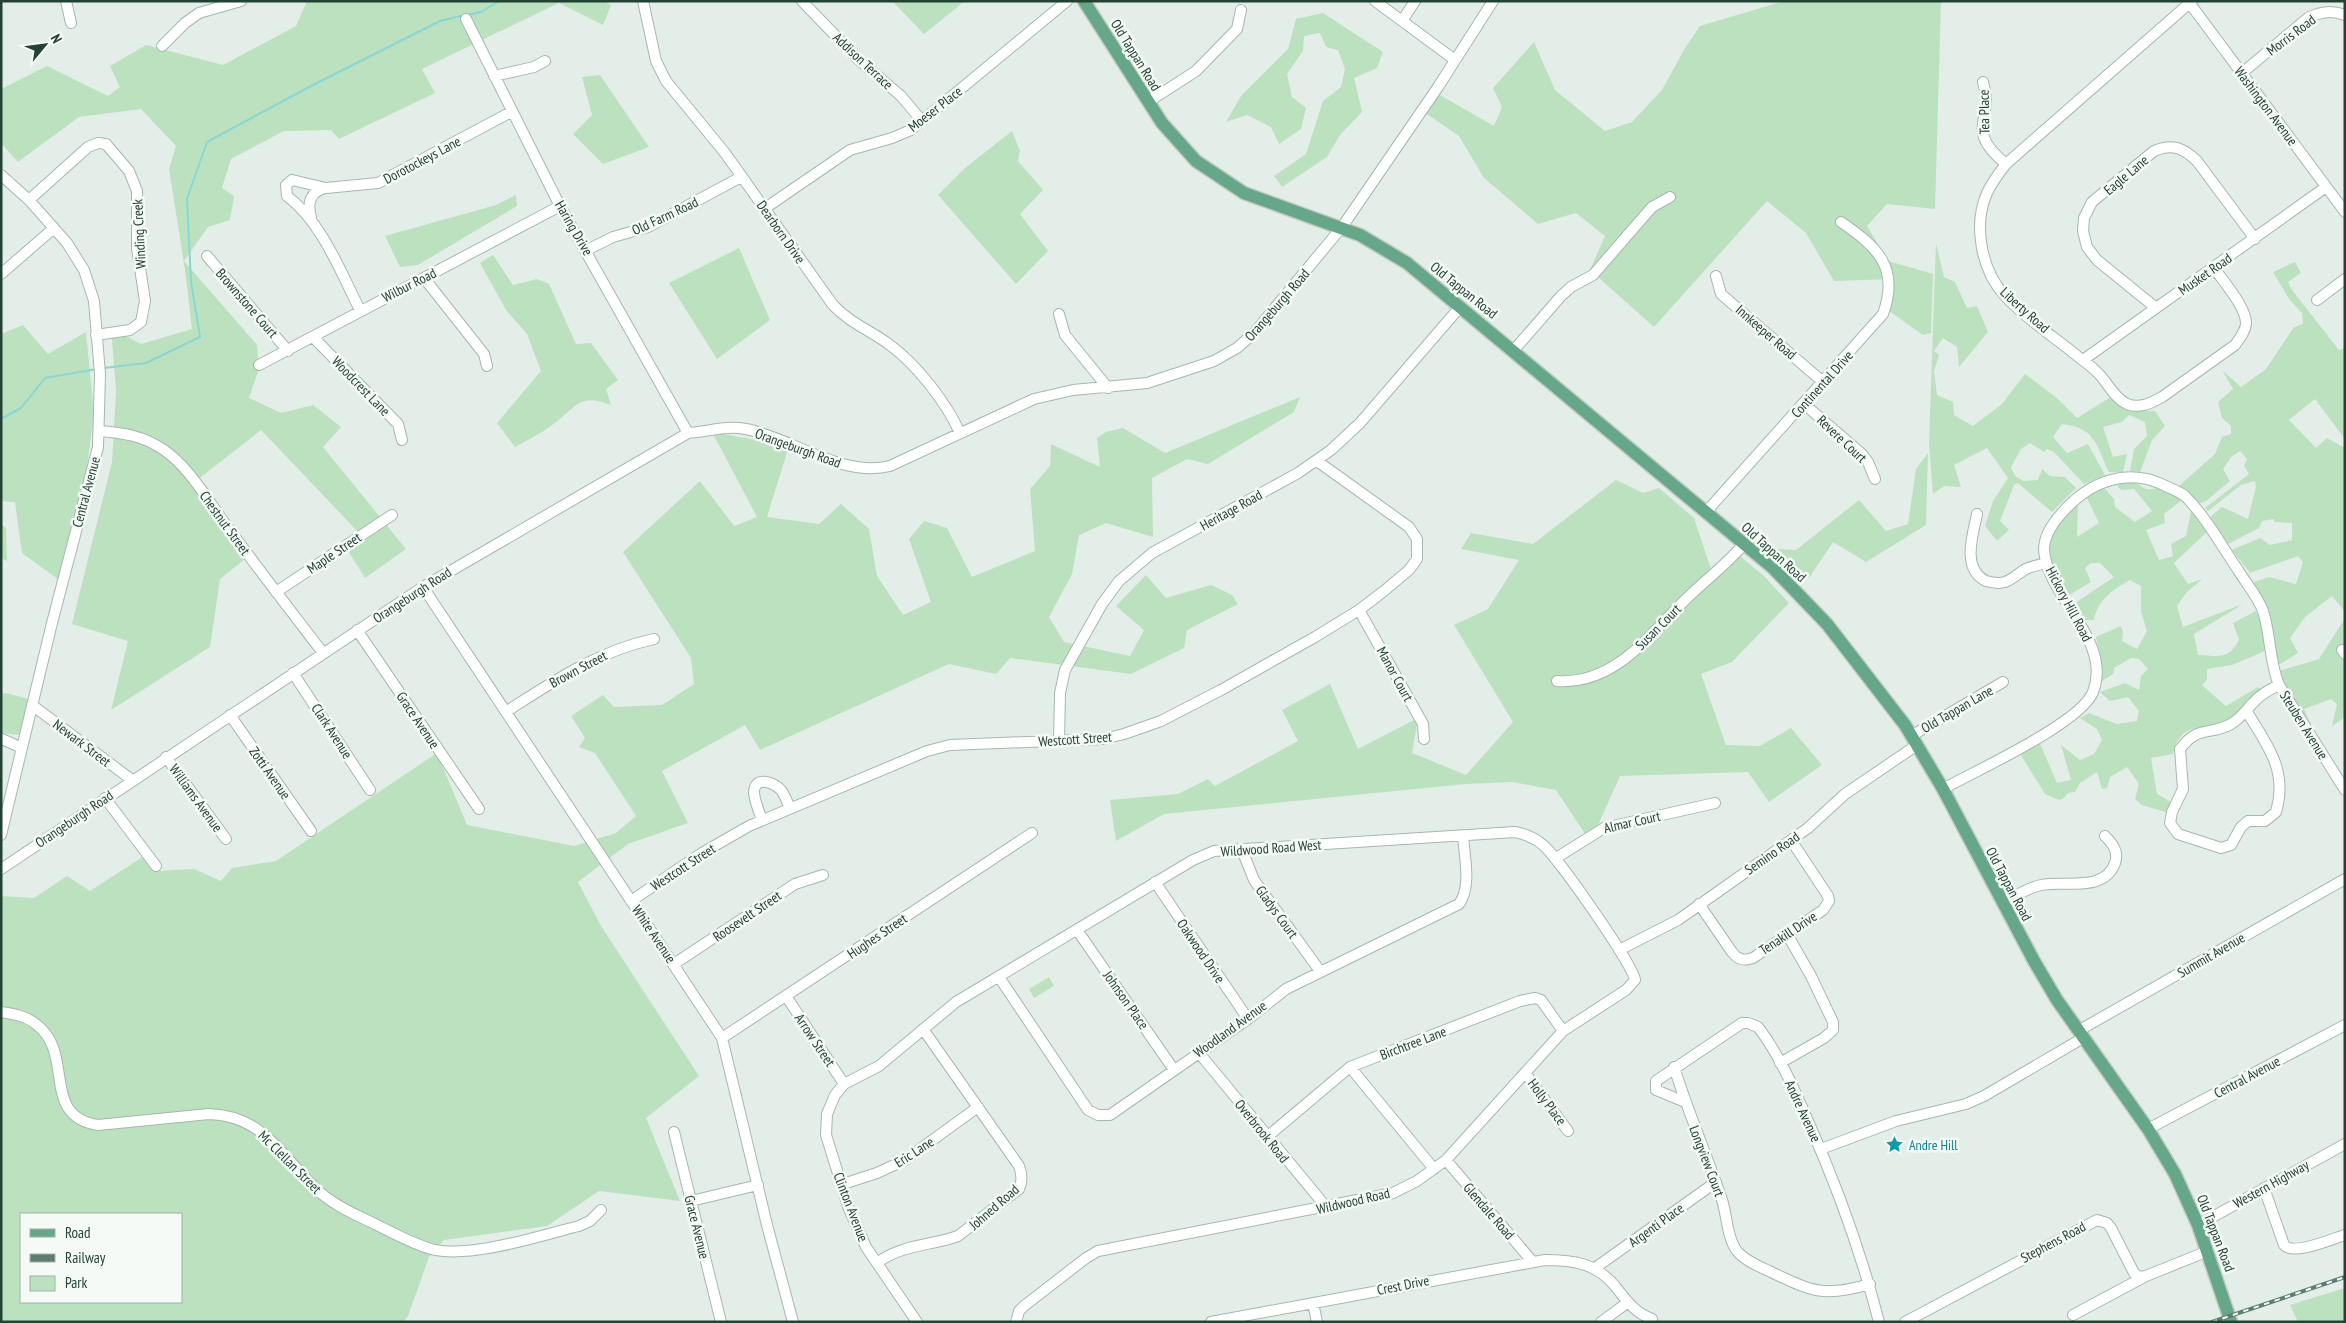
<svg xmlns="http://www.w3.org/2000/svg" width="2346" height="1323" viewBox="0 0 2346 1323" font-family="'PT Sans Narrow',sans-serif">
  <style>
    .green { fill: #bce1bf; fill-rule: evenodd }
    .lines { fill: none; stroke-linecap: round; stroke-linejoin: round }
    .stream { stroke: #89d7d4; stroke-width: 2 }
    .minor-casing { stroke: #a6b7ae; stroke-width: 12 }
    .major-casing { stroke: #c1cac6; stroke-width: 15 }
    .minor { stroke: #fff; stroke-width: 10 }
    .major { stroke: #66a78a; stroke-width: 12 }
    .rail-casing { stroke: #5d7d6e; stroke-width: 4 }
    .rail { stroke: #f5faf7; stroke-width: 2; stroke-dasharray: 5.5; stroke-linecap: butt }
    .labels { text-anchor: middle; stroke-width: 5; stroke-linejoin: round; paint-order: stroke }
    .street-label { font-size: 14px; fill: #224233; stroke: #f5faf7 }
    .culture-label { font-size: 14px; fill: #0d838f; stroke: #f5faf7; text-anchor: start }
  </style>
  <rect width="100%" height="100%" fill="#e4eee8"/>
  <path class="green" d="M307 1H604L611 5 603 25 559 3 422 69 435 93 339 139 331 130 284 131 231 159 222 188 234 196 230 220 208 227 184 261 257 345 259 369 249 398 281 413 313 405 341 427 323 447 406 549 365 578 345 546 361 535 261 430 192 484 250 555 220 579 210 647 111 710 128 641 72 624 112 462 116 391 111 328 141 344 192 329 185 270 169 169 176 146 141 109 79 117 18 162 1 143V89L47 66 108 96 120 87 110 66 146 45 223 65 296 26Z
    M892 1H965L924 34Z
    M1784 1H1941L1935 209 1887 204 1867 226 1888 261 1933 274 1931 333 1923 335 1889 311 1893 279 1834 281 1806 233 1767 201 1654 327 1590 270 1605 236 1576 213 1538 224 1484 178 1459 136 1421 110 1433 91 1494 126 1502 107 1493 88 1534 42 1555 90 1605 131 1632 122 1662 90 1685 48 1700 26Z
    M1323 13 1383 52 1377 68 1354 78 1362 112 1340 135 1327 157 1282 187 1274 176 1306 154 1323 101 1341 87 1345 69 1338 50 1326 47 1320 33 1304 36 1303 51 1287 74 1292 97 1306 108 1301 129 1279 144 1271 127 1247 115 1226 122 1241 96 1288 49 1296 19Z
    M600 75 649 147 603 164 573 134 592 115 582 77Z
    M1012 131 1020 151 1018 161 1043 190 1020 214 1048 251 1016 284 938 195 965 168Z
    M516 195 517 206 418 265 400 267 385 236 496 205Z
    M1936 243 1944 277 1955 282 1967 308 1977 306 1988 332 1959 367 1957 347 1943 338 1934 351 1939 355 1934 371 1937 395 1953 402 1954 415 1973 426 2002 404 2025 374 2058 399 2077 418 2109 398C2123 407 2138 412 2155 411L2165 426 2152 440 2140 472 2130 471 2134 449 2147 436 2145 422 2129 415 2122 422 2103 427 2113 457 2127 454 2123 472H2109C2096 445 2096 428 2062 424L2053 437 2067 453 2088 444 2105 475 2084 484 2054 452 2047 449 2044 452 2030 443 2021 449 2011 467 2015 476 2024 481 2038 480 2042 469 2050 476 2065 477 2076 488 2052 512 2018 483 2014 485 2000 521 2009 530 1997 541 1985 526 1993 501 2008 478 1987 448 1954 465 1961 487 1944 486 1933 494 1929 444Z
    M739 248 770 320 717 359 669 283Z
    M493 255 513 285 537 279 549 284 576 344 591 343 618 380 606 389 611 405C580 393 578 405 556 422 544 432 529 439 515 447L497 423 541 371 527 334 506 310 480 263Z
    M2295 262 2301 273 2288 282 2292 290 2339 350 2345 348V439L2315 399 2289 420 2316 448 2327 438 2345 448V612L2332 596 2305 617 2290 638 2298 653 2277 666 2265 602 2254 582 2269 577 2296 584 2303 562 2298 556 2250 573 2232 550 2260 538 2270 545 2292 540V523L2274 522V519L2262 521 2259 528 2228 544 2210 517 2222 507 2248 519 2256 487 2255 481 2241 485 2208 511 2205 508 2249 474 2244 466 2247 459 2240 451 2231 457 2223 469 2230 481 2206 501 2198 504 2179 486 2215 454 2222 437 2231 434V426L2222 418 2218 402 2233 389 2222 370 2241 387 2266 369 2294 327 2303 324 2302 313 2289 299 2273 272Z
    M23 325 48 354 86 332 94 414 87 467 59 580 22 553 15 502 1 501V334Z
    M1300 397 1294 412 1208 464 1187 459 1152 478 1153 537 1106 523 1079 535 1072 574 1049 617 1064 642 1130 656 1144 630 1116 606 1146 575 1166 598 1211 585 1232 595 1238 604 1187 630 1184 648 1131 674 1010 658 996 674 949 664 760 750 745 725 662 771 688 823 628 844 578 882 601 926 699 1076 646 1118 680 1201 599 1191 547 1226 444 1240 429 1257 408 1316 403 1322H1V896L34 898 67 876 90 891 144 856 157 871 194 869 221 881 232 868 276 861 437 753 467 825 574 846 616 833 636 816 595 753 579 747 585 738 571 716 603 695 614 707 662 705 694 684 691 658 623 552 700 481 734 526 757 517 712 432 789 446 767 517 819 524 841 504 869 529 877 576 903 615 931 602 909 539 924 521 947 528 972 577 1035 551 1030 489 1050 466 1051 444 1100 467 1097 438 1106 432 1123 428 1165 453ZM21 1214H181V1302H21Z
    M1928 453 1926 525 1866 562 1833 542 1809 578 1777 549 1796 550 1859 500 1886 531 1908 524 1916 469Z
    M1616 480 1643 493 1659 488 1694 518 1713 575 1736 553 1764 576 1789 603 1732 662 1701 674 1726 745 1760 746 1791 728 1822 765 1769 802 1748 772 1620 776 1595 832 1587 837 1556 790 1512 782 1466 784 1164 814 1116 841 1110 800 1178 794 1208 779 1215 786 1298 741 1282 710 1330 684 1358 749 1418 718 1412 753 1466 775 1513 722 1454 625 1488 609 1519 560 1461 549 1471 533 1533 544Z
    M2114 482H2136C2144 490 2149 491 2159 487L2182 500 2164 514 2165 523 2146 530 2159 560 2173 556 2171 544 2186 536 2191 511 2208 531 2174 563 2188 584 2202 579 2186 593 2177 606 2183 627 2243 604 2194 634 2198 655C2220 656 2228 660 2239 640L2233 623 2256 611 2261 620 2265 651 2232 665 2207 669V680L2202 685 2226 706 2258 687 2261 691C2251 703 2241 716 2226 722 2205 730 2179 721 2173 754L2151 758 2157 794 2171 802 2169 813 2142 805 2135 799 2139 784 2127 767 2110 777 2107 788 2102 789 2097 772 2080 783 2075 792 2068 793 2064 798 2059 800 2045 794 2019 752 2039 741 2057 783 2071 780 2061 745 2080 760 2094 754 2102 740 2097 729 2080 718 2089 713 2117 724 2137 721 2139 711 2128 697 2110 701 2100 692 2125 683 2139 690 2141 676 2148 669 2139 659 2131 658 2114 668V673L2101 682 2102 663 2096 637 2121 626 2123 632 2122 641 2137 649 2147 631 2141 612V586L2130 580C2114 589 2097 600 2094 620H2086L2075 603 2114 577 2100 563H2091L2085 568 2091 582 2069 595C2042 552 2043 538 2078 501L2077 537 2099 523 2086 496 2102 486 2114 499 2115 507 2135 522 2152 511 2134 489 2121 490Z
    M1 524 6 528 7 561 1 558Z
    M2345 618V717L2332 726 2337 704 2331 699 2304 709 2312 728H2309L2276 672 2319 659Z
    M7 693 28 699 21 735 1 733V694Z
    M1049 977 1054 986 1034 998 1029 989Z
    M2345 1288V1322H2298L2290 1305Z"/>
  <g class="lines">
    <path class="stream" d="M467 15 481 12 499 1
      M104 368 146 363 200 337 191 282 187 199 207 142 311 86 440 21 461 16
      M1 419 21 408 45 378 97 369"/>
    <defs>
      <path id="minor" d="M66 1 71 23
        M643 1 656 61 666 81 725 153 833 305C851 324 870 330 890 345 917 365 946 402 960 433
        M802 1 859 60 901 96 922 121
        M1375 1 1455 60
        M2188 1 2345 212
        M2192 1 2006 164C1999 173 1992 182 1987 193 1973 225 1981 270 2005 296 2027 320 2056 338 2081 359 2087 363 2093 368 2098 373 2108 383 2114 398 2127 404 2140 409 2151 403 2162 397L2235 345C2240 338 2245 332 2246 324 2247 308 2223 281 2214 268
        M466 19 560 206 688 433
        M1402 21 1415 1
        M162 46 185 23 199 13 241 1
        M2242 73 2309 17C2322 12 2331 10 2345 15
        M494 76 534 67 545 61
        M1983 82C1995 121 1963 129 2006 164
        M1148 102 1196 71 1237 29 1241 10
        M1 175 29 200 67 243 84 270 94 301 100 374 98 447 52 623 1 835
        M29 200 88 147 98 143 106 144 129 171 137 191V248L145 301 141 322 130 330 96 335
        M764 209 850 150 892 138 911 130 1067 1
        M311 217C307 203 310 192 325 188
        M587 250 613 237 648 227 741 177
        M207 256 288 351
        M1 274 54 228
        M1716 276 1721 294 1823 382
        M424 278 484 354 487 366
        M2317 300 2345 279
        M2156 308 2097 260 2087 247 2083 231 2084 218 2092 202 2154 151C2173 143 2183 148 2197 161L2255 239
        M360 310C341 273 322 222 287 196L286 185 292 180 326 188 378 183 511 112
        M1059 314 1065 335 1108 388
        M313 337 398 424 402 440
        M1514 350 1561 296 1571 287 1593 275 1652 207 1670 197
        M2083 360 2326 187
        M259 365 560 206
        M1804 404 1862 454 1868 462 1875 479
        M100 431C124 433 144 436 164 450 190 468 208 501 227 526 258 569 291 611 323 653
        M1706 512 1883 314C1900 267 1877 247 1841 222
        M1977 514C1973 534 1961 569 1986 581 1993 583 1998 584 2005 582 2011 580 2018 574 2024 570 2031 566 2039 565 2046 563
        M423 587 722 1038 767 1225 793 1322
        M276 592 392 515
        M1359 610 1423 724 1424 739
        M357 630 479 809
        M2342 650 2345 654
        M293 673 370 790
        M1557 681C1613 685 1647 638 1683 602 1703 582 1725 566 1744 544
        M32 705 132 780
        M507 711C554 681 598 651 654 639
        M2247 712C2268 746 2288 771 2276 812L2265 821H2248L2241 827 2231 845 2221 848 2178 834 2170 823 2172 812 2183 789 2180 749C2198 725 2209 736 2231 724 2244 716 2246 709 2256 700 2262 693 2271 689 2279 685
        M230 715 311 831
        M1911 736 2003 682
        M2 739 22 748
        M1059 741 1060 693 1065 670 1102 604 1119 581 1152 553 1298 473 1331 450 1360 423 1460 307
        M166 757 226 839
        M1943 789C1975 771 2081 723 2093 692 2113 640 2047 597 2044 550 2044 536 2052 524 2061 514 2089 481 2128 466 2168 487 2174 490 2180 492 2185 496 2206 517 2221 545 2238 570 2246 583 2258 597 2263 611 2271 636 2269 661 2279 685L2345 790
        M105 798 156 866
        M762 820C759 812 755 802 754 793 754 775 773 782 781 790 785 795 787 802 790 808
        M1242 850 1254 880 1320 971
        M1556 858 1604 828 1715 803
        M1 869 423 587 688 433C708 432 725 425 746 429 792 438 842 478 890 466L1034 399 1073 390 1147 383 1214 361 1237 348 1254 333 1342 227 1438 87 1493 1
        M1155 882 1248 1019
        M631 901 702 853 749 826 927 751 950 745 1103 739 1124 734 1161 721 1221 690 1315 637 1359 610 1384 591 1409 570 1417 559V539L1409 527 1317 461
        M2003 903C2015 896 2027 888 2041 885 2065 880 2104 893 2115 863 2119 852 2113 844 2105 836
        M1699 904 1732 952C1738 960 1744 961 1753 958L1823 910 1829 901 1828 896 1791 840
        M1077 930 1174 1070
        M1619 950 1678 920 1808 828 1845 794 1917 745
        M674 964 795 884 823 875
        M999 977 1088 1110 1098 1115H1110L1248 1019 1286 989 1459 904C1472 887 1464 855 1463 835
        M786 996 844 1084
        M1 1012C14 1014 27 1016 37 1025 75 1054 40 1116 98 1125L209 1114C263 1116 279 1153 314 1187 331 1204 354 1214 375 1224 393 1233 411 1243 431 1249 471 1259 538 1236 579 1226L590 1221 601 1210
        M2078 1031 2345 879
        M722 1038 1032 833
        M1199 1053 1327 1208
        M1780 1063 1824 1038 1833 1030V1022L1811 976 1787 934
        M1350 1067 1434 1169
        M1674 1067C1688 1112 1707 1155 1722 1200 1727 1215 1727 1238 1737 1251 1744 1260 1758 1266 1769 1271 1811 1291 1823 1298 1870 1284
        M1525 1073 1568 1131
        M1685 1102 1656 1090V1081L1742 1023H1748L1758 1027C1779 1054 1794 1089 1808 1121 1837 1186 1861 1252 1879 1322
        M2148 1129 2345 1025
        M674 1132 721 1322
        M1267 1137 1350 1067 1520 1001 1535 998 1541 1000 1563 1031
        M1821 1149 1896 1121 1966 1104 1984 1096 2083 1038
        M1446 1160 1532 1261
        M843 1184 877 1173 905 1160 978 1107
        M2264 1188 2284 1245C2294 1256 2331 1239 2345 1235
        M691 1201 758 1185
        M2198 1225 2345 1144
        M878 1262C904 1244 930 1246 958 1236L1019 1189C1023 1181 1022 1174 1019 1166L923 1029
        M1595 1268 1716 1182
        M1313 1303 1317 1322
        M2073 1315 2146 1276
        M917 1322 866 1247 849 1209 826 1135 827 1114 835 1095 844 1084 879 1066 956 1002 1193 860 1214 851 1515 832C1525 834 1535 838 1543 845 1557 856 1634 966 1635 980L1626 990 1563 1031 1446 1160 1417 1181 1393 1193 1098 1251 1086 1258 1024 1306 1019 1311 1016 1322
        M1211 1322 1545 1260C1573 1260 1596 1263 1615 1286 1626 1300 1635 1313 1652 1319
        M1601 1322 1627 1303
        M1905 1322 2097 1220 2107 1223 2111 1228 2134 1273 2139 1277 2146 1276 2208 1251"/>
      <path id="major" d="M1084 1 1162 123 1196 161 1244 193 1360 235 1407 263 1773 568 1827 624 1905 725 1943 789 2034 961 2057 1000 2148 1129 2175 1174 2198 1225 2231 1322"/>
    </defs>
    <use href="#minor" class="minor-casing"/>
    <use href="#major" class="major-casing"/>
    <use href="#minor" class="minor"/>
    <use href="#major" class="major"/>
    <defs>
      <path id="rail" d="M2212 1322 2345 1277"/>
    </defs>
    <use href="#rail" class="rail-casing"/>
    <use href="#rail" class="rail"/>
  </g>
  <defs>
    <symbol id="sight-bare" viewBox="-9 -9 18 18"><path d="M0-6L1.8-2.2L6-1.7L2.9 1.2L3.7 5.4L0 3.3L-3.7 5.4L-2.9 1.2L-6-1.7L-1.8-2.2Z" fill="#0f9aa8" stroke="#f5faf7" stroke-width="2.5" paint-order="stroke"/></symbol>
  </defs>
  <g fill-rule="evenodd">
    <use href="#sight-bare" x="1882" y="1132" width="25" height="25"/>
  </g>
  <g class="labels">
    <g class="street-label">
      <text transform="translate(2291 35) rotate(-37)" y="5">Morris Road</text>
      <text transform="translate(1136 55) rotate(58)" y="5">Old Tappan Road</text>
      <text transform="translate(863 61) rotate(43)" y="5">Addison Terrace</text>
      <text transform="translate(2266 106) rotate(53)" y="5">Washington Avenue</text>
      <text transform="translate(935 109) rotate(-38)" y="5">Moeser Place</text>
      <text transform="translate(1984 112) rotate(-91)" y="5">Tea Place</text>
      <text transform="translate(422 160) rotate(-28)" y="5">Dorotockeys Lane</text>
      <text transform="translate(2126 175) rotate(-40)" y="5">Eagle Lane</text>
      <text transform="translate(665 216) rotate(-25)" y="5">Old Farm Road</text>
      <text transform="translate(574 228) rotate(60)" y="5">Haring Drive</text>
      <text transform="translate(781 232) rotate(55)" y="5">Dearborn Drive</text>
      <text transform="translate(139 234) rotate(-93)" y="5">Winding Creek</text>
      <text transform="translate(2205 274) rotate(-35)" y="5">Musket Road</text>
      <text transform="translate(409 285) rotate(-27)" y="5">Wilbur Road</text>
      <text transform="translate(1464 290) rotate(39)" y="5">Old Tappan Road</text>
      <text transform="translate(247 303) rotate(49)" y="5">Brownstone Court</text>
      <text transform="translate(1277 305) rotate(-49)" y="5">Orangeburgh Road</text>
      <text transform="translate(2025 310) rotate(42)" y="5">Liberty Road</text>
      <text transform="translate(1766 332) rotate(41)" y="5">Innkeeper Road</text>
      <text transform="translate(1822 384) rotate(-48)" y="5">Continental Drive</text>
      <text transform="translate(361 386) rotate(46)" y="5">Woodcrest Lane</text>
      <text transform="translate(1842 439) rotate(43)" y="5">Revere Court</text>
      <text transform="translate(798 448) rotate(20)" y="5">Orangeburgh Road</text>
      <text transform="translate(86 492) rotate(-75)" y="5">Central Avenue</text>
      <text transform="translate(1231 510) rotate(-29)" y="5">Heritage Road</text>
      <text transform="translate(225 523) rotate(54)" y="5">Chestnut Street</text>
      <text transform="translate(1774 552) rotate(42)" y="5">Old Tappan Road</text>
      <text transform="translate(334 553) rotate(-34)" y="5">Maple Street</text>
      <text transform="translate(412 595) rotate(-33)" y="5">Orangeburgh Road</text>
      <text transform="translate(2069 604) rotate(62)" y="5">Hickory Hill Road</text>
      <text transform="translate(1658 627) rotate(-45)" y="5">Susan Court</text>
      <text transform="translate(578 669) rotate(-28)" y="5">Brown Street</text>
      <text transform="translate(1395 674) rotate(61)" y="5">Manor Court</text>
      <text transform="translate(1957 709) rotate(-30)" y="5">Old Tappan Lane</text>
      <text transform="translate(418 720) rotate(56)" y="5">Grace Avenue</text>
      <text transform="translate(2304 725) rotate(58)" y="5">Steuben Avenue</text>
      <text transform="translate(332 731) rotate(57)" y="5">Clark Avenue</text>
      <text transform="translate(1075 739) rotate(-4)" y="5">Westcott Street</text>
      <text transform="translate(82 743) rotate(37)" y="5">Newark Street</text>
      <text transform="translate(270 773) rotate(55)" y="5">Zotti Avenue</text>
      <text transform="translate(196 798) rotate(54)" y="5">Williams Avenue</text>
      <text transform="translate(74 819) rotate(-34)" y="5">Orangeburgh Road</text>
      <text transform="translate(1632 822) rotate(-13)" y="5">Almar Court</text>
      <text transform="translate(1271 848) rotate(-4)" y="5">Wildwood Road West</text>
      <text transform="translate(1772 853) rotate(-35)" y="5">Semino Road</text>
      <text transform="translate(683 867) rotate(-33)" y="5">Westcott Street</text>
      <text transform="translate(2009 884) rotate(62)" y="5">Old Tappan Road</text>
      <text transform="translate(1277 912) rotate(54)" y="5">Gladys Court</text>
      <text transform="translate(747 916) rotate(-34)" y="5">Roosevelt Street</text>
      <text transform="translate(1788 933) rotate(-34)" y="5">Tenakill Drive</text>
      <text transform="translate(654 934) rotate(56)" y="5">White Avenue</text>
      <text transform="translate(877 936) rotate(-34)" y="5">Hughes Street</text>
      <text transform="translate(1201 951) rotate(56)" y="5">Oakwood Drive</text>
      <text transform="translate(2211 955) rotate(-30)" y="5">Summit Avenue</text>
      <text transform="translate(1126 1000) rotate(55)" y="5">Johnson Place</text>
      <text transform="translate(1230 1029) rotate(-36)" y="5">Woodland Avenue</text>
      <text transform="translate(815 1040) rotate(56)" y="5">Arrow Street</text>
      <text transform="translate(1413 1043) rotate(-21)" y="5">Birchtree Lane</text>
      <text transform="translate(2247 1077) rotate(-28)" y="5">Central Avenue</text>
      <text transform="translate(1547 1102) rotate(53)" y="5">Holly Place</text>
      <text transform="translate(1803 1111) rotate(65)" y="5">Andre Avenue</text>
      <text transform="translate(1262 1131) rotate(51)" y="5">Overbrook Road</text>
      <text transform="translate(914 1152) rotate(-33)" y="5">Eric Lane</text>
      <text transform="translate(1707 1161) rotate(69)" y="5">Longview Court</text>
      <text transform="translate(290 1162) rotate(45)" y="5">Mc Clellan Street</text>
      <text transform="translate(2271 1184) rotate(-29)" y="5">Western Highway</text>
      <text transform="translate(1353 1201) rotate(-13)" y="5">Wildwood Road</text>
      <text transform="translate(851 1207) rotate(69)" y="5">Clinton Avenue</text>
      <text transform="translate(994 1207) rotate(-41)" y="5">Johned Road</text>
      <text transform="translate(1489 1211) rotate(49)" y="5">Glendale Road</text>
      <text transform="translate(1656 1225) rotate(-36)" y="5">Argenti Place</text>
      <text transform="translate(697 1227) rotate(76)" y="5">Grace Avenue</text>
      <text transform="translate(2216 1233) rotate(69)" y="5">Old Tappan Road</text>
      <text transform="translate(2053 1242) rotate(-28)" y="5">Stephens Road</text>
      <text transform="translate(1403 1285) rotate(-11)" y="5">Crest Drive</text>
    </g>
    <g class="culture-label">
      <text x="1909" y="1150">Andre Hill</text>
    </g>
  </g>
  <rect width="2346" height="1323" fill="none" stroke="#224233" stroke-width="5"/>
  <rect x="20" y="1213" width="162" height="90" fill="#f5faf7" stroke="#a1b0a9"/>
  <rect x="30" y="1229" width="25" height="8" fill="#66a78a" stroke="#a1b0a9"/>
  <text x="65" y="1238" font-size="15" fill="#224233">Road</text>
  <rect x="30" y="1254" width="25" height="8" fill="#5d7d6e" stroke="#a1b0a9"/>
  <text x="65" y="1263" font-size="15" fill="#224233">Railway</text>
  <rect x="30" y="1276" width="25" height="15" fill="#bce1bf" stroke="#a1b0a9"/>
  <text x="65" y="1288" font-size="15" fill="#224233">Park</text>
  <g transform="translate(45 45) rotate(61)" stroke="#f5faf7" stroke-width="4" paint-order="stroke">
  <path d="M0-4L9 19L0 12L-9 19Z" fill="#224233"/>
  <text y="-8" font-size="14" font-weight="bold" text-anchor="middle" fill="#224233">N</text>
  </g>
</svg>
